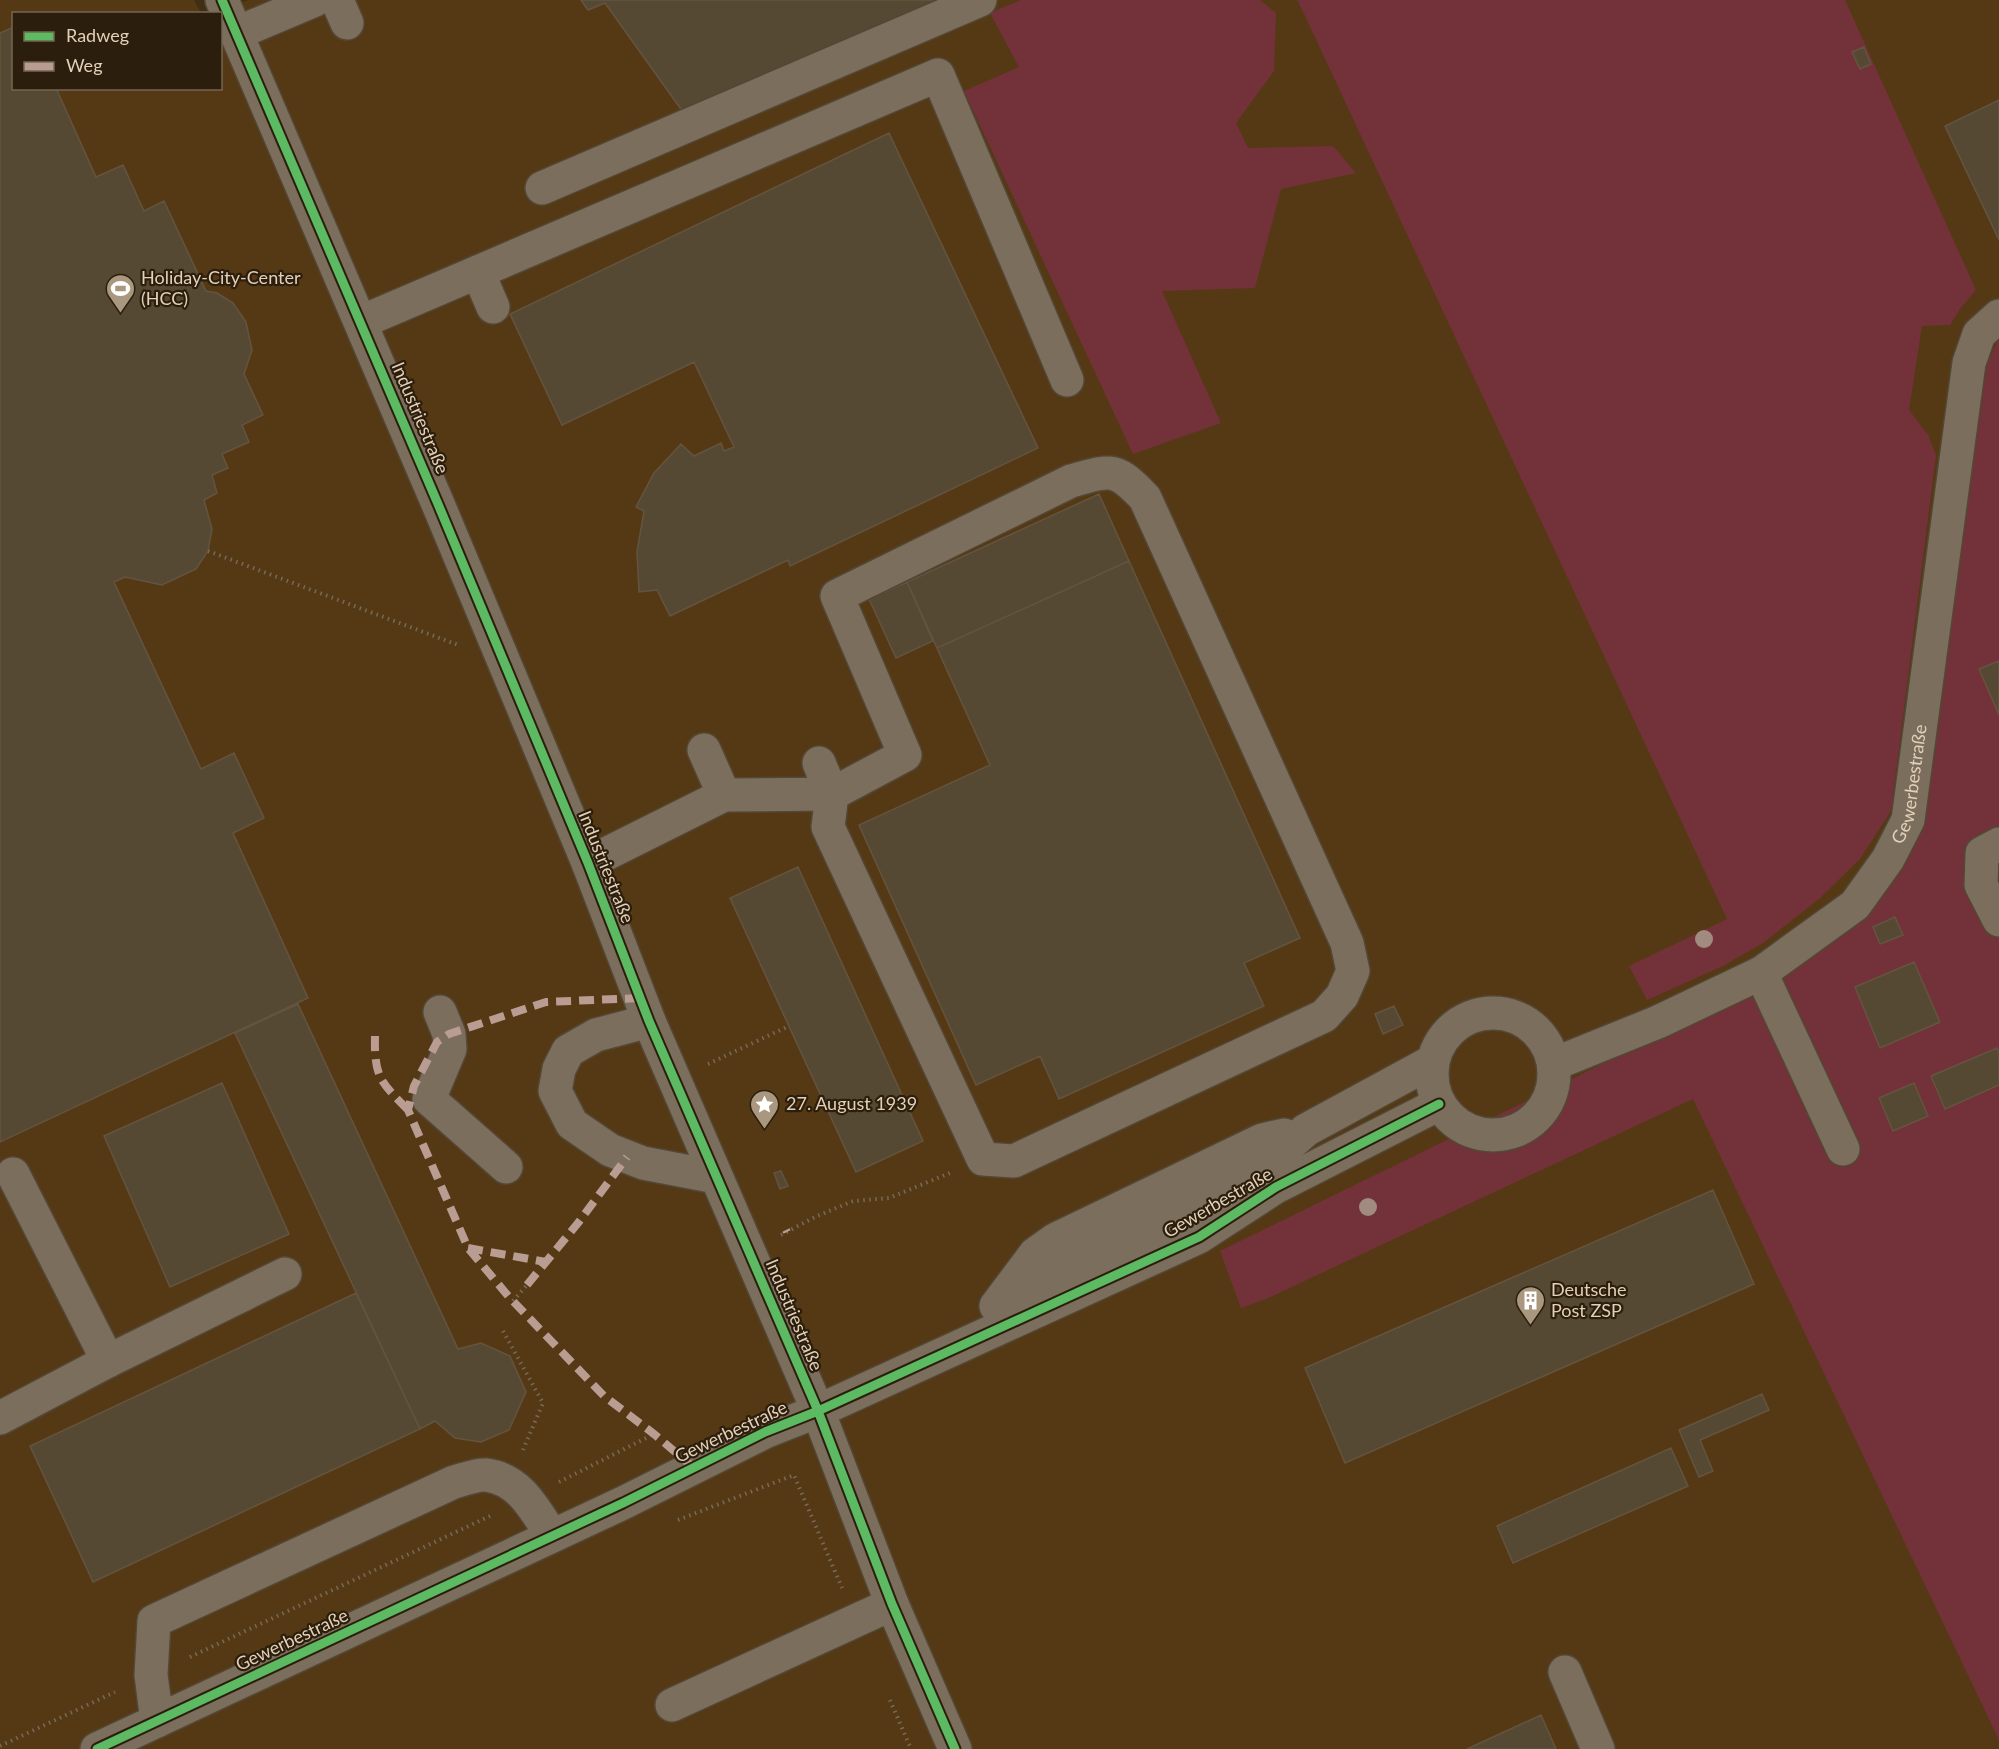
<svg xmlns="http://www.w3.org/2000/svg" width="1999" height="1749" viewBox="0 0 1999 1749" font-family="Lato,sans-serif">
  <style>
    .built { fill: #553914 }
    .green { fill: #733239 }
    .building { fill: #564934; stroke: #64543f; stroke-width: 1.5 }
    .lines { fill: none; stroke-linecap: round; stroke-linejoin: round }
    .minor-casing { stroke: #534735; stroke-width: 36 }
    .path { stroke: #766a5a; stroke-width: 4; stroke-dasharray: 1.5 4.5; stroke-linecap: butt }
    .minor { stroke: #7c6e5d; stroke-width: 33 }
    .quiet { stroke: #b99d93; stroke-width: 8; stroke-dasharray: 15 8; stroke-linecap: butt }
    .cycleway-casing { stroke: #2c1e0c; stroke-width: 13 }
    .cycleway { stroke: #5cba63; stroke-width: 9 }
    .tree { fill: #a18a7f }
    .labels { text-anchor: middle; stroke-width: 4.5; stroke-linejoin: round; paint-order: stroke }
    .poi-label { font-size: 18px; fill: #e2d0b9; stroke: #2c1e0c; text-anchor: start }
    .street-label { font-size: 18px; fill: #e2d0b9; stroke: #2c1e0c }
  </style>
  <rect width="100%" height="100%" fill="#402f14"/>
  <path class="built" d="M0 0H194L201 13 14 14V88H220V14L215 13 248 0H1999V1749H0Z"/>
  <path class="green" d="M1021 0H1260L1276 13 1274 71 1236 123 1248 148 1333 146 1356 173 1281 189 1255 288 1162 291 1221 423 1133 454 964 91 1019 67 990 13Z
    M1295 0H1845L1976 290 1960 309 1950 325 1922 326 1909 410 1928 435 1936 455 1891 811 1860 859 1819 899 1763 943 1723 966 1647 1000 1629 966 1727 919 1298 1Z
    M1999 338V1740L1693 1099 1266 1299 1241 1308 1220 1251 1788 973 1926 790 1987 363Z"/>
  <path class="building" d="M581 0H941L683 112 605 3 588 10Z
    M14 27V88H56L96 177 123 165 144 211 164 201 206 291 217 293 233 303 246 322 252 350 244 374 263 415 242 425 249 442 222 454 228 468 212 475 217 493 204 500 212 529 208 551 196 569 162 585 125 577 114 582 201 769 234 753 264 818 233 833 308 998 0 1142V33Z
    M1864 47 1871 64 1860 69 1852 52Z
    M1999 100V240L1945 126Z
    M889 133 1038 448 790 566 788 560 670 616 657 590 639 592 637 552 644 511 636 507 654 473 681 444 694 456 721 443 724 451 734 447 694 362 562 425 510 314Z
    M1099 494 1129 561 937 648 907 582Z
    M1129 561 1300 938 1244 963 1264 1006 1059 1099 1040 1056 976 1085 859 825 990 765 937 648Z
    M907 582 933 641 896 658 869 599Z
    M1999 661V715L1979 669Z
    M798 867 923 1141 856 1172 730 898Z
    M1895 917 1903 935 1880 944 1873 927Z
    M1914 962 1940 1022 1880 1048 1855 987Z
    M298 1004 458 1349 481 1343 510 1356 526 1392 509 1430 481 1442 455 1438 435 1421 420 1429 235 1033Z
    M1394 1006 1403 1025 1383 1034 1375 1014Z
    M1997 1048 1999 1052V1085L1945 1109 1931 1076Z
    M222 1083 289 1234 170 1287 104 1136Z
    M1914 1083 1928 1116 1893 1131 1879 1098Z
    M781 1171 788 1186 780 1189 774 1173Z
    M1713 1190 1754 1284 1345 1463 1305 1368Z
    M356 1293 420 1429 93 1582 30 1446Z
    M1762 1394 1769 1410 1700 1440 1713 1471 1699 1477 1679 1430Z
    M1671 1448 1688 1486 1513 1563 1497 1526Z
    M1541 1715 1556 1749H1467Z"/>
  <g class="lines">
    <defs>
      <g id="minor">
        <path d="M222 0 438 504 588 863 649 1021 818 1411 892 1604 955 1749"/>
        <path d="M337 0 347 23"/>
        <path d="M237 33 315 0"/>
        <path d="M542 188 980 0"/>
        <path d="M478 272 493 307"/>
        <path d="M361 322 938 75 1067 380"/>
        <path d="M704 750 724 795"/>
        <path d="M1999 844 1982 853 1981 885 1999 920"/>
        <path d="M588 863 724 795 832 794 905 755 837 596 1071 481C1111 470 1115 466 1145 498L1347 943 1353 971 1342 996 1324 1016 1014 1161 983 1159 828 827 832 794 819 763"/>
        <path d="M1761 973 1843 1149"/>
        <path d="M440 1012 449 1034 450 1049 429 1099 506 1167"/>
        <circle cx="1493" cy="1074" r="61"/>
        <path d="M649 1021 596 1035 568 1051 559 1069 555 1091 572 1124 610 1150 643 1163 716 1177"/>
        <path id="s1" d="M1554 1064 1658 1022 1761 973 1855 905 1888 859 1908 820 1969 363 1979 334 1999 316"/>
        <path d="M13 1174 108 1361"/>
        <path d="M996 1306 1035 1254 1056 1239 1262 1140 1284 1135"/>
        <path d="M1010 1313 1057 1269 1137 1233 1273 1159 1306 1130 1433 1061"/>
        <path d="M0 1418 108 1361 285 1274"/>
        <path d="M1565 1672 1598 1749"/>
        <path d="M672 1705 892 1604"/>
        <path d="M157 1721 151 1675 154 1621 454 1482C463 1480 476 1474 486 1475 520 1479 535 1510 552 1536"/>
        <path d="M97 1749 623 1503 765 1432 818 1411 1199 1237 1276 1187 1439 1104"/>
      </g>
    </defs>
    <use href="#minor" class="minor-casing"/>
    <path class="path" d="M208 551 458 645
      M708 1064 789 1026
      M781 1235 815 1217 853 1201 889 1198 950 1173
      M513 1301 527 1285
      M503 1331 543 1403 523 1450
      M559 1482 654 1434
      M678 1520 794 1475 842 1588
      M190 1657 490 1516
      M890 1700 911 1749
      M0 1746 115 1692"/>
    <use href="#minor" class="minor"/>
    <path class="quiet" d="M640 998 546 1002 449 1034 437 1042 414 1086 408 1110 468 1248 509 1297 604 1396 654 1434 693 1467
      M375 1036C374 1078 381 1082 408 1110
      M786 1230 787 1232
      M468 1248 546 1262
      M527 1285 578 1223 627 1157"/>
    <defs>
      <path id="cycleway" d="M222 0 438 504 588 863 649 1021 818 1411 892 1604 955 1749
        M97 1749 623 1503 765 1432 818 1411 1199 1237 1276 1187 1439 1104"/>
    </defs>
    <use href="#cycleway" class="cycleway-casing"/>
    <use href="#cycleway" class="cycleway"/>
  </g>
  <g class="tree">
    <circle cx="1704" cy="939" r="9"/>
    <circle cx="1368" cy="1207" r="9"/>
  </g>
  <defs>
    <symbol id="stadium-pin" viewBox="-11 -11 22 30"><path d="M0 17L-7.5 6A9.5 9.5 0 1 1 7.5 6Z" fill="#a9987f" stroke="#2c1e0c"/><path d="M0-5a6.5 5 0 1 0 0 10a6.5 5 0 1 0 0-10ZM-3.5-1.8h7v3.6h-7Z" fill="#fff"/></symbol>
    <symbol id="sight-pin" viewBox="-11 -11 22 30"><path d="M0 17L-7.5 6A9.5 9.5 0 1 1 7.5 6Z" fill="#a9987f" stroke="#2c1e0c"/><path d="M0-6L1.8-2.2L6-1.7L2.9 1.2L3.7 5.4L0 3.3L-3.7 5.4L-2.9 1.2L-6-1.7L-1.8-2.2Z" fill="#fff"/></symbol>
    <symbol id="building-pin" viewBox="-11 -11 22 30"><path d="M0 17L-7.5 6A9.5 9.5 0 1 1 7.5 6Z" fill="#a9987f" stroke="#2c1e0c"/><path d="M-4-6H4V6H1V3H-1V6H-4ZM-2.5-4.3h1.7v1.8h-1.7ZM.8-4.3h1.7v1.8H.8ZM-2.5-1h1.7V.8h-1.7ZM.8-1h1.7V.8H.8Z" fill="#fff"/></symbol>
  </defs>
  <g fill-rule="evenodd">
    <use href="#stadium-pin" x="104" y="272" width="33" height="45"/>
    <use href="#sight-pin" x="748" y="1088" width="33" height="45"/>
    <use href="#building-pin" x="1514" y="1284" width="33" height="45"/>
  </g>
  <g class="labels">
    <g class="poi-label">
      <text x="141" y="284">Holiday-City-Center<tspan x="141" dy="21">(HCC)</tspan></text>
      <text x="786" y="1110">27. August 1939</text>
      <text x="1551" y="1296">Deutsche<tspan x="1551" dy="21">Post ZSP</tspan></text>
    </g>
    <g class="street-label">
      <text transform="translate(420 418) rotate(67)" y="6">Industriestraße</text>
      <text dy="6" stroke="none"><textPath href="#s1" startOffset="478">Gewerbestraße</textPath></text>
      <text transform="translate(606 867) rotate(68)" y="6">Industriestraße</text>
      <text transform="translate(1218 1203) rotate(-30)" y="6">Gewerbestraße</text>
      <text transform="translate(794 1315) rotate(67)" y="6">Industriestraße</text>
      <text transform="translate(731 1432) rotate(-25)" y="6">Gewerbestraße</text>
      <text transform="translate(292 1640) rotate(-25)" y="6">Gewerbestraße</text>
    </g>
  </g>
  <rect x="12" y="12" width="210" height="78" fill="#2c1e0c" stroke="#756551" stroke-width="1.5"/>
  <rect x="24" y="32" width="30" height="9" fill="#5cba63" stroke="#756551" stroke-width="1.5"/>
  <text x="66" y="42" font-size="18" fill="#e2d0b9">Radweg</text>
  <rect x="24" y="62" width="30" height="9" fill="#b99d93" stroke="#756551" stroke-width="1.5"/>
  <text x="66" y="72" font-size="18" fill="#e2d0b9">Weg</text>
</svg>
